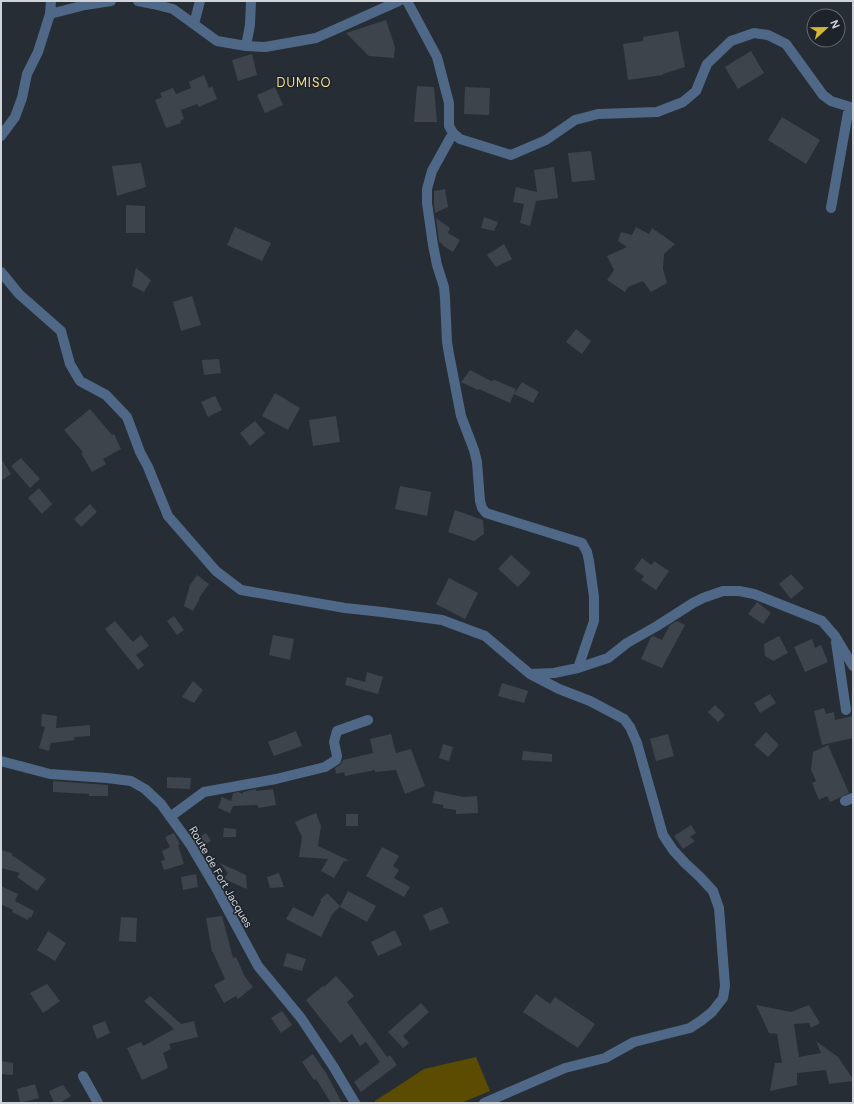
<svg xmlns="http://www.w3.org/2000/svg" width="854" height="1104" viewBox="0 0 854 1104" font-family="'DM Sans',sans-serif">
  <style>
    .garden { fill: #5c4c01 }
    .building { fill: #3e444c }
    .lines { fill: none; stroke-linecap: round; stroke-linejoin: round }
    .minor { stroke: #4f6887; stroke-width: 10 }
    .labels { text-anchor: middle; stroke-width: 3; stroke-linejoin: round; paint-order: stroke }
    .street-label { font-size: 11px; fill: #d0d3d8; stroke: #1e232a }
    .quarter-label { font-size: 13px; letter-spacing: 1px; fill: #f1dd8f; stroke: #1e232a }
  </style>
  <rect width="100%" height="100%" fill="#272d34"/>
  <path class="garden" d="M476 1057 490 1091 461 1103H375V1101L424 1069Z"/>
  <path class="building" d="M386 20 395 47 394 58 369 56 346 33Z
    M678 31 685 67 663 74V75L628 80 623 44 643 41V37Z
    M751 51 764 73 738 89 725 67Z
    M252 54 257 75 238 81 232 60Z
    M204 75 209 88 212 86 217 99 199 107 197 104 181 110 184 119 180 121 181 123 166 128 155 100 162 97 160 93 173 88 176 94 191 88 189 82Z
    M417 86 434 87 437 122H414Z
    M275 87 283 105 265 113 257 95Z
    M465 87 490 88 489 115 464 114Z
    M782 117 820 140 806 164 768 140Z
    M591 151 595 180 572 182 568 153Z
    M141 163 146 187 117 196 112 166Z
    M554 167 558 198 536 201 530 226 520 223 524 204 513 202 516 187 537 192 534 170Z
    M445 189 448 207 435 213 434 203V191Z
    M126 205 145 206V233H126Z
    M484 217 498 222 494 231 481 228Z
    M436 218 450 228 448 233 460 240 453 252 442 245 443 244 439 242Z
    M235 227 271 243 262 261 227 245Z
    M636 227 649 234 652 228 675 244 664 254 663 269 667 283 651 292 643 281 628 287 625 292 607 280 614 270 607 256 627 247 618 241 621 232 632 235Z
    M504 244 512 259 496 267 487 255Z
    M136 268 151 280 144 292 132 286Z
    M192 296 201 325 181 331 173 302Z
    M576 329 591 341 582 354 566 342Z
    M219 359 221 373 204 375 202 360Z
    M470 370 491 381 495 380 516 389 510 403 479 389 478 390 461 382Z
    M522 382 539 392 533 403 514 394Z
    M275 393 300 408 288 430 262 416Z
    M215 396 222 410 208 417 201 402Z
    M90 409 112 435 114 434 121 449 103 459 106 464 92 472 81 453 83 452 64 430Z
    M336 416 340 442 313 446 309 420Z
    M255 421 265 433 250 446 240 433Z
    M21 458 40 479 30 488 11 466Z
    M1 459 11 474 1 481Z
    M400 486 431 492 427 516 395 509Z
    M39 488 52 504 42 514 28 498Z
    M90 504 97 512 81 527 74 519Z
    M455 510 483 520 484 534 474 541 448 532Z
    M511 555 531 573 518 587 498 569Z
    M642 558 651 565 654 561 669 571 656 590 641 580 644 576 634 569Z
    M791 574 804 588 791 599 779 584Z
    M197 575 209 584 199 598H200L193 611 184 606 190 585Z
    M449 578 478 593 465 619 436 604Z
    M757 602 771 613 763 624 748 614Z
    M174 616 184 630 177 635 167 621Z
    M115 621 133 642 141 635 149 646 136 655 144 665 138 670 105 629Z
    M677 621 685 625 662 668 641 659 651 637 653 636 662 640 670 625Z
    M273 635 294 639 290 660 269 655Z
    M779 636 788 653 773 661 765 656 764 644Z
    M812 639 815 648 821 645 828 662 805 672 794 647Z
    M367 672 383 677 378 694 345 685 347 677 365 682Z
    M193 681 203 690 194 703 182 697Z
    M502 683 528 691 524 703 498 696Z
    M770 694 776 703 760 713 754 703Z
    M715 705 725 715 718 722 708 712Z
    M824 708 826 714 834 712 835 720 853 716V738L822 745 814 711Z
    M42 714 57 716 56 728 90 725V736L74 737 75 740 51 743 49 751 39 748 45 727 41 726Z
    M296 731 302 746 274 756 268 742Z
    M766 732 779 745 768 757 754 745Z
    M391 734 396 753 411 749 425 786 405 794 396 770 375 772V770L345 776 344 772 336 774 335 768 340 765 343 760 373 753 370 739Z
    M668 734 674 756 656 761 650 739Z
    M443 744 453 747 449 761 439 758Z
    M828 745 849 793 830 802 827 796 819 800 812 783 816 781 811 770 813 752Z
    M523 751 552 754V762L522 760Z
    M167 777 191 778 190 789 167 788Z
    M53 781 108 785V796H89V794L53 792Z
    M256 789V791L273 789 276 805 258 808V805L233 806 230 813 218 808 222 797 231 801 233 793 238 792 243 794V792Z
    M435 791 463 797 477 796 478 813 456 814V810L443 808V805L432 803Z
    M316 813 321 826 318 846 348 860V861H344L334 878 321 871 328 859 299 857 302 837 295 822Z
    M346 814H358V826H346Z
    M691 825 696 833 690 837 695 841 683 849 674 836Z
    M224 828 236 829V837H223Z
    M174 833 180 844 178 845 184 864 164 870 161 861 165 860 162 851 170 847 165 837Z
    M206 833 211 841 200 848 195 840Z
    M382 847 399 856 393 866 399 870 394 878 410 887 404 897 366 876Z
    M1 850 12 853V856L15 857 46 879 37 891 17 877 20 873 1 868Z
    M220 863 246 875 247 889 224 879 228 873Z
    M279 873 284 887 270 888 267 877Z
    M196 874 198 887 183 890 181 877Z
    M1 886 18 894 15 901 34 911 31 918 29 917 28 920 12 912 13 910 1 904Z
    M348 891 376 906 367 922 340 907Z
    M327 893 340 906 332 915 321 937 286 919 293 907 313 917 321 901 320 900Z
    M442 907 449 923 430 931 423 915Z
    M222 916 233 958 236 957 245 977 253 987 238 999 236 996 224 1003 214 985 225 979 213 952H212L206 918Z
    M121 917 137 918 136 942 119 941Z
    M395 930 402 945 378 956 371 942Z
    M48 931 66 943 55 961 37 950Z
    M287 953 306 959 302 971 283 966Z
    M336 976 354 996 347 1002 387 1057 390 1055 397 1065 361 1092 354 1082 380 1062 366 1042 360 1046 352 1034 340 1043 306 1000 323 986 324 987Z
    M47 984 60 1001 43 1013 30 993Z
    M536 994 550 1004 555 997 595 1024 578 1048 523 1012Z
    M150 996 181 1024 194 1021 198 1037 169 1044 171 1049 163 1053 168 1068 142 1080 127 1048 141 1042 143 1046 174 1029 144 1001Z
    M421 1003 429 1012 403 1036 409 1043 403 1048 388 1032Z
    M756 1005 791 1012 809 1005 820 1023 811 1028 809 1023 794 1024 799 1057 821 1053 816 1041 838 1057 853 1079V1081L829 1084 826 1070 797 1073V1085L770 1091 775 1063H782L777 1034 769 1033Z
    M282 1011 292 1025 281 1033 271 1018Z
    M105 1021 110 1033 97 1039 92 1026Z
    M313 1054 326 1073 342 1103H331L316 1079 314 1080 302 1062Z
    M1 1061 13 1063V1075L1 1074Z
    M35 1084 39 1098 20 1103 17 1089Z
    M63 1085 71 1096 60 1103H54L49 1091Z"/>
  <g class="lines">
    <path class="minor" d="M138 1 153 4 173 9 217 41 246 46 265 47 316 38 399 1
      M407 1 437 57 449 103V126L453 133 460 139 511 155 546 140 575 120 598 114 657 112 683 102 696 91 707 64 731 41 754 33 768 35 786 44 823 95 831 101 853 108
      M50 14 85 5 111 1
      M194 24 200 1
      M246 46 250 25 251 1
      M453 133 432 171 427 189V203L433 245 437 265 444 287 445 298 447 342 449 354 461 416 474 450 477 462 480 501 482 508 486 513 582 543 587 552 589 561 594 597V621L578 668
      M1 136 15 117 22 98 27 74 38 52 50 14 51 1
      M831 208 849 107
      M1 272 19 294 61 331 70 364 80 381 106 395 127 417 140 452 148 467 168 516 216 571 241 590 345 608 382 612 442 620 485 636 530 674 559 689 590 701 624 719 630 727 637 743 663 835 673 850 685 863 700 877 713 891 719 908 725 986 723 998 712 1012 702 1020 690 1028 634 1042 605 1058 565 1068 484 1103
      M836 642 846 710
      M530 674 554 673 578 668 608 658 627 643 657 626 693 603 703 598 723 591H739L754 594 822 621 835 636 853 666
      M1 761 50 774 107 778 131 781 145 789 161 804 190 844 216 888 258 966 301 1018 333 1066 355 1103
      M845 801 853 798
      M170 817 204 792 276 779 325 767 336 760 337 756 334 742 337 731 368 720
      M83 1076 98 1103"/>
  </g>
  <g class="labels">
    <g class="street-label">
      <text transform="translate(221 877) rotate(60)" y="4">Route de Fort Jacques</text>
    </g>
    <g class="quarter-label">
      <text x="304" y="87">DUMISO</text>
    </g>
  </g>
  <rect width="854" height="1104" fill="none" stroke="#d0d3d8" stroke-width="4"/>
  <g transform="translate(826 28) rotate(68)"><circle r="19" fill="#1e232a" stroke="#656970"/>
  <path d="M0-3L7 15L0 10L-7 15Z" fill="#d4b635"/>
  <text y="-6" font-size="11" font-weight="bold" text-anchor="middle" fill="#d0d3d8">N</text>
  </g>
</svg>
